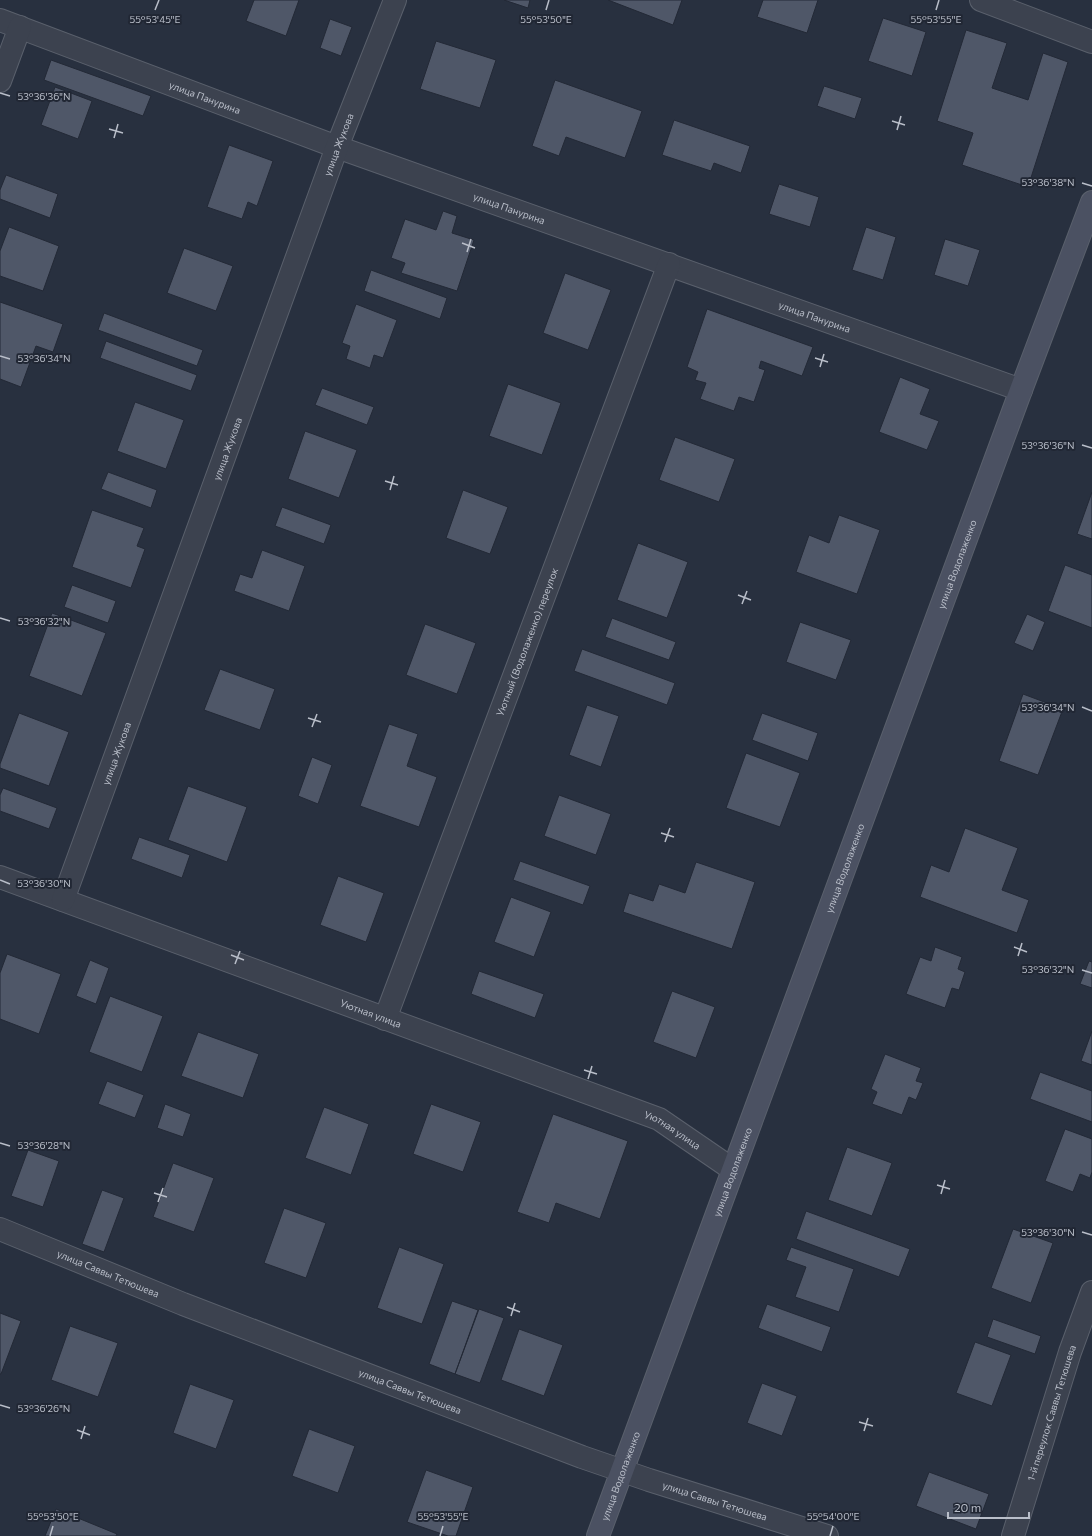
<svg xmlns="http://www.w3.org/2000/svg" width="1092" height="1536" viewBox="0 0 1092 1536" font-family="Commissioner,sans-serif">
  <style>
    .building { fill: #4f5768; stroke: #232936 }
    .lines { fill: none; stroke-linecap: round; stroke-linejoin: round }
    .minor-casing { stroke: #5a606c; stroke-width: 24 }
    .secondary-casing { stroke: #5a606c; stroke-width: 24 }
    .minor { stroke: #3c424f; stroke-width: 22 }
    .secondary { stroke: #4b5162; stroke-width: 22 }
    .ticks { fill: none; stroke: #b9bec9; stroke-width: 1.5 }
    .labels { text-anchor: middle; stroke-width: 4; stroke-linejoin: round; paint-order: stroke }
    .street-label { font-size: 10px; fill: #b9bec9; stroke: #212734 }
    .ticks-label { font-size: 10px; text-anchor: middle; fill: #b9bec9; stroke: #212734; stroke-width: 4; stroke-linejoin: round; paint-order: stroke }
  </style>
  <rect width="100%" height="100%" fill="#28303f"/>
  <path class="building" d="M254 0H299L286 36 246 21Z
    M504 0H530L528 8Z
    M608 0H682L673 25Z
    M763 0H818L807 33 757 17Z
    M883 18 926 32 912 76 868 61Z
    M330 19 352 27 341 56 320 48Z
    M966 30 1007 43 992 88 1028 100 1043 53 1068 62 1028 187 962 165 973 133 937 121Z
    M436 41 496 60 480 108 420 89Z
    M51 60 151 96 143 116 44 80Z
    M555 80 642 111 625 158 566 137 559 156 532 146Z
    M824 86 862 98 855 119 817 106Z
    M55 87 92 101 78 139 41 125Z
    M674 120 750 146 741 173 714 163 711 171 662 155Z
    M229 145 273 161 257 206 248 202 242 219 207 207Z
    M6 175 58 194 50 218 0 199V190Z
    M779 184 819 197 810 227 769 214Z
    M443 211 457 216 452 233 474 240 457 291 401 273 405 263 391 258 405 219 436 230Z
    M9 227 59 246 43 291 0 276V251Z
    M866 227 896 237 883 280 852 270Z
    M945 239 980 250 968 286 934 275Z
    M184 248 233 266 216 311 167 293Z
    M371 270 447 298 440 319 364 291Z
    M565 273 611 290 588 350 543 333Z
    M0 302 63 324 53 352 36 346 21 387 0 379Z
    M356 304 397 320 383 358 374 355 370 368 346 359 350 346 342 343Z
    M707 309 813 347 802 376 761 361 759 368 765 370 754 402 739 397 734 411 700 399 706 383 695 380 698 372 687 367Z
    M104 313 203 350 197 366 98 330Z
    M106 341 197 375 191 391 100 358Z
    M900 377 930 389 920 414 939 421 927 450 879 432Z
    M508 384 561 403 542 455 489 436Z
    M322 388 374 407 367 425 315 405Z
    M135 402 184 420 166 469 117 451Z
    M305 431 357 450 339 498 288 479Z
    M675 437 735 459 719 502 659 480Z
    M108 472 157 490 151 508 101 489Z
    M463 490 508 507 490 554 446 538Z
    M1092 492V539L1077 534Z
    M282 507 331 525 324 544 275 526Z
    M92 510 144 528 137 546 145 549 131 588 72 567Z
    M839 515 880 530 857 594 796 572 809 535 829 543Z
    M638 543 688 562 667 618 617 600Z
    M262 550 305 566 289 611 234 591 240 574 252 578Z
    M1065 565 1092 575V628L1048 611Z
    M72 585 116 601 108 623 64 607Z
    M52 613 106 633 82 696 29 676Z
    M1027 614 1045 622 1033 651 1014 643Z
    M612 618 676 642 669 660 605 637Z
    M800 622 851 640 836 680 786 662Z
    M425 624 476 643 457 694 406 675Z
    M582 649 675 683 667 705 574 671Z
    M220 669 275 689 260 730 204 710Z
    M1023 694 1063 709 1038 775 999 761Z
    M587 705 619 716 601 767 569 755Z
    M19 713 69 732 49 786 0 768V764Z
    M762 713 818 733 808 761 752 740Z
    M389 724 418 734 407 766 437 777 419 827 360 806Z
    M746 753 800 773 780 827 726 808Z
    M312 757 332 765 318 804 298 796Z
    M188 786 247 807 227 862 168 840Z
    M3 788 57 808 49 829 0 811V795Z
    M559 795 611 814 596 855 544 836Z
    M965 828 1018 848 1002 890 1029 900 1017 933 920 897 931 865 949 872Z
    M139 837 190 855 182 878 131 859Z
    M520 861 590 886 583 905 513 880Z
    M696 862 755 882 732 949 623 912 629 893 653 901 659 884 685 893Z
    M338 876 384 893 366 942 320 925Z
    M511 897 551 912 534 957 494 942Z
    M935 947 962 957 958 969 965 972 959 990 952 988 945 1008 906 994 920 957 931 961Z
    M7 954 61 974 39 1034 0 1019V973Z
    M90 960 109 968 96 1004 76 996Z
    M1089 961 1092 962V988L1080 984Z
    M479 971 544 994 535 1018 471 994Z
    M672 991 715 1007 696 1058 653 1042Z
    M110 996 163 1016 142 1072 89 1052Z
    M1092 1031V1065L1081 1061Z
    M198 1032 259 1054 243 1098 181 1076Z
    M885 1054 921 1068 916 1081 923 1083 916 1100 909 1097 902 1115 872 1104 877 1092 871 1089Z
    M1040 1072 1092 1091V1122L1030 1099Z
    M107 1081 144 1095 135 1118 98 1104Z
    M165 1104 191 1114 183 1137 157 1128Z
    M431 1104 481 1122 463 1172 413 1154Z
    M324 1107 369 1124 351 1175 305 1158Z
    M553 1114 628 1141 600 1219 556 1203 549 1223 517 1212Z
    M1065 1129 1092 1139V1172L1090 1178 1080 1174 1073 1192 1045 1181Z
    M847 1147 892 1163 872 1216 828 1200Z
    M28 1150 59 1161 43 1207 11 1196Z
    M173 1163 214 1178 194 1232 153 1217Z
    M102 1190 124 1198 104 1252 82 1244Z
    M284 1208 326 1223 306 1278 264 1263Z
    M806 1211 910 1249 899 1277 796 1239Z
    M1013 1229 1053 1243 1031 1303 991 1288Z
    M399 1247 444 1264 422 1324 377 1308Z
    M791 1247 854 1269 839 1312 795 1297 806 1267 786 1260Z
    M452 1301 478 1310 455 1374 429 1364Z
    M767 1304 831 1327 822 1352 758 1328Z
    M479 1309 504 1318 480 1383 455 1374Z
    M0 1313 21 1321 1 1374H0Z
    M993 1319 1041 1336 1035 1354 987 1337Z
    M70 1326 118 1343 98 1397 51 1380Z
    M519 1329 563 1345 544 1396 501 1380Z
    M975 1342 1011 1355 992 1406 956 1393Z
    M762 1383 797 1396 782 1436 747 1423Z
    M190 1384 234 1400 216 1449 173 1433Z
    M309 1429 355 1446 338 1493 292 1476Z
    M426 1470 473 1487 456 1536H448L407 1522Z
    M929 1472 989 1494 976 1529 916 1506Z
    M56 1509 117 1534 116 1536H45Z"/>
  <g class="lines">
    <defs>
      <g id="minor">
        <path d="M981 0 1092 42"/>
        <path id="s1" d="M0 20 337 147 1021 390"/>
        <path d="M0 81 20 27"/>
        <path id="s2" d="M0 877 659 1119 732 1169"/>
        <path id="s3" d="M63 900 337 147 395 0"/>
        <path id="s4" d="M385 1019 669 264"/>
        <path id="s5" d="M0 1229 183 1304 582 1457 649 1480 827 1536"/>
        <path id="s6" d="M1013 1536 1070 1352 1092 1292"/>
      </g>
      <g id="secondary">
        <path id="s7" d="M598 1536 1021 390 1092 202"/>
      </g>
    </defs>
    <use href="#minor" class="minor-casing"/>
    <use href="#secondary" class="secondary-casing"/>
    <use href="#minor" class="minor"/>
    <use href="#secondary" class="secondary"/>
  </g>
  <path class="ticks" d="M155 10 159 0M546 10 549 0M936 10 939 0M0 93 10 96M892 121 905 125M109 129 123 133M897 130 901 116M114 138 118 124M1082 183 1092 186M462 243 475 248M467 252 471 239M0 356 10 359M815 358 828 362M820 367 824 354M1082 445 1092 448M385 481 398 485M390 490 394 476M738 595 751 600M742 604 747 591M0 618 10 621M1082 707 1092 711M308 718 321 722M312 727 317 714M661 833 674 837M665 842 670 828M0 880 10 884M1014 947 1027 952M231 955 244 960M1018 956 1022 943M235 964 240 951M1082 970 1092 973M584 1070 597 1074M588 1079 592 1066M0 1143 10 1146M937 1185 950 1189M154 1193 167 1197M941 1194 945 1180M158 1202 163 1188M1082 1232 1092 1235M507 1307 520 1312M511 1316 515 1303M0 1405 10 1408M859 1422 873 1426M77 1430 90 1435M864 1431 868 1418M81 1439 85 1426M50 1536 53 1526M440 1536 443 1526M830 1536 833 1526"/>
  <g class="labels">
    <g class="street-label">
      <text dy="4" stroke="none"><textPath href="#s1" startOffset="219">улица Панурина</textPath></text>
      <text dy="4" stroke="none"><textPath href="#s3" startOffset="804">улица Жукова</textPath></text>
      <text dy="4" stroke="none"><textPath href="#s1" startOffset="543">улица Панурина</textPath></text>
      <text dy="4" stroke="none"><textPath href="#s1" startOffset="867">улица Панурина</textPath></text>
      <text dy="4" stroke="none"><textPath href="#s3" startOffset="480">улица Жукова</textPath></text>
      <text dy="4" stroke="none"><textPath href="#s7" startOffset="1036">улица Водолаженко</textPath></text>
      <text dy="4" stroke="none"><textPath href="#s4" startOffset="403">Уютный (Водолаженко) переулок</textPath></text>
      <text dy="4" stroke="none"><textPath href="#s3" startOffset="156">улица Жукова</textPath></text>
      <text dy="4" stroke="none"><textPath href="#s7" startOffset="712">улица Водолаженко</textPath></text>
      <text dy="4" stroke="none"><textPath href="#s2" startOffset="395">Уютная улица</textPath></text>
      <text dy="4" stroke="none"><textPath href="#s2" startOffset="719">Уютная улица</textPath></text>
      <text dy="4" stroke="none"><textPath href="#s7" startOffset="388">улица Водолаженко</textPath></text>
      <text dy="4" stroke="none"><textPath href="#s5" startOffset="117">улица Саввы Тетюшева</textPath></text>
      <text dy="4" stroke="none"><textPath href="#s5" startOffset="441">улица Саввы Тетюшева</textPath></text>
      <text dy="4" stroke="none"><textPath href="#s6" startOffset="129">1-й переулок Саввы Тетюшева</textPath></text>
      <text dy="4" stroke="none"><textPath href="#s7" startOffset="64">улица Водолаженко</textPath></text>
      <text dy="4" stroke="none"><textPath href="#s5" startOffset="765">улица Саввы Тетюшева</textPath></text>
    </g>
  </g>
  <g class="ticks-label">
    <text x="155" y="23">55°53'45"E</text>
    <text x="546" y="23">55°53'50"E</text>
    <text x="936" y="23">55°53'55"E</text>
    <text x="44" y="100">53°36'36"N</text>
    <text x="1048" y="186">53°36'38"N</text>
    <text x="44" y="362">53°36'34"N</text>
    <text x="1048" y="449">53°36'36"N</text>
    <text x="44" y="625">53°36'32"N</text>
    <text x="1048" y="711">53°36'34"N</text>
    <text x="44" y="887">53°36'30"N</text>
    <text x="1048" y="973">53°36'32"N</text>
    <text x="44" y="1149">53°36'28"N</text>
    <text x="1048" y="1236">53°36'30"N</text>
    <text x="44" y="1412">53°36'26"N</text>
    <text x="53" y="1520">55°53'50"E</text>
    <text x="443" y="1520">55°53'55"E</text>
    <text x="833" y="1520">55°54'00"E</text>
  </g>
  <path d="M948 1512v6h81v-6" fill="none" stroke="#b9bec9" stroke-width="2"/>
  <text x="954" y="1512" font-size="12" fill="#b9bec9" stroke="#212734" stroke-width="3" paint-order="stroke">20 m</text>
</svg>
